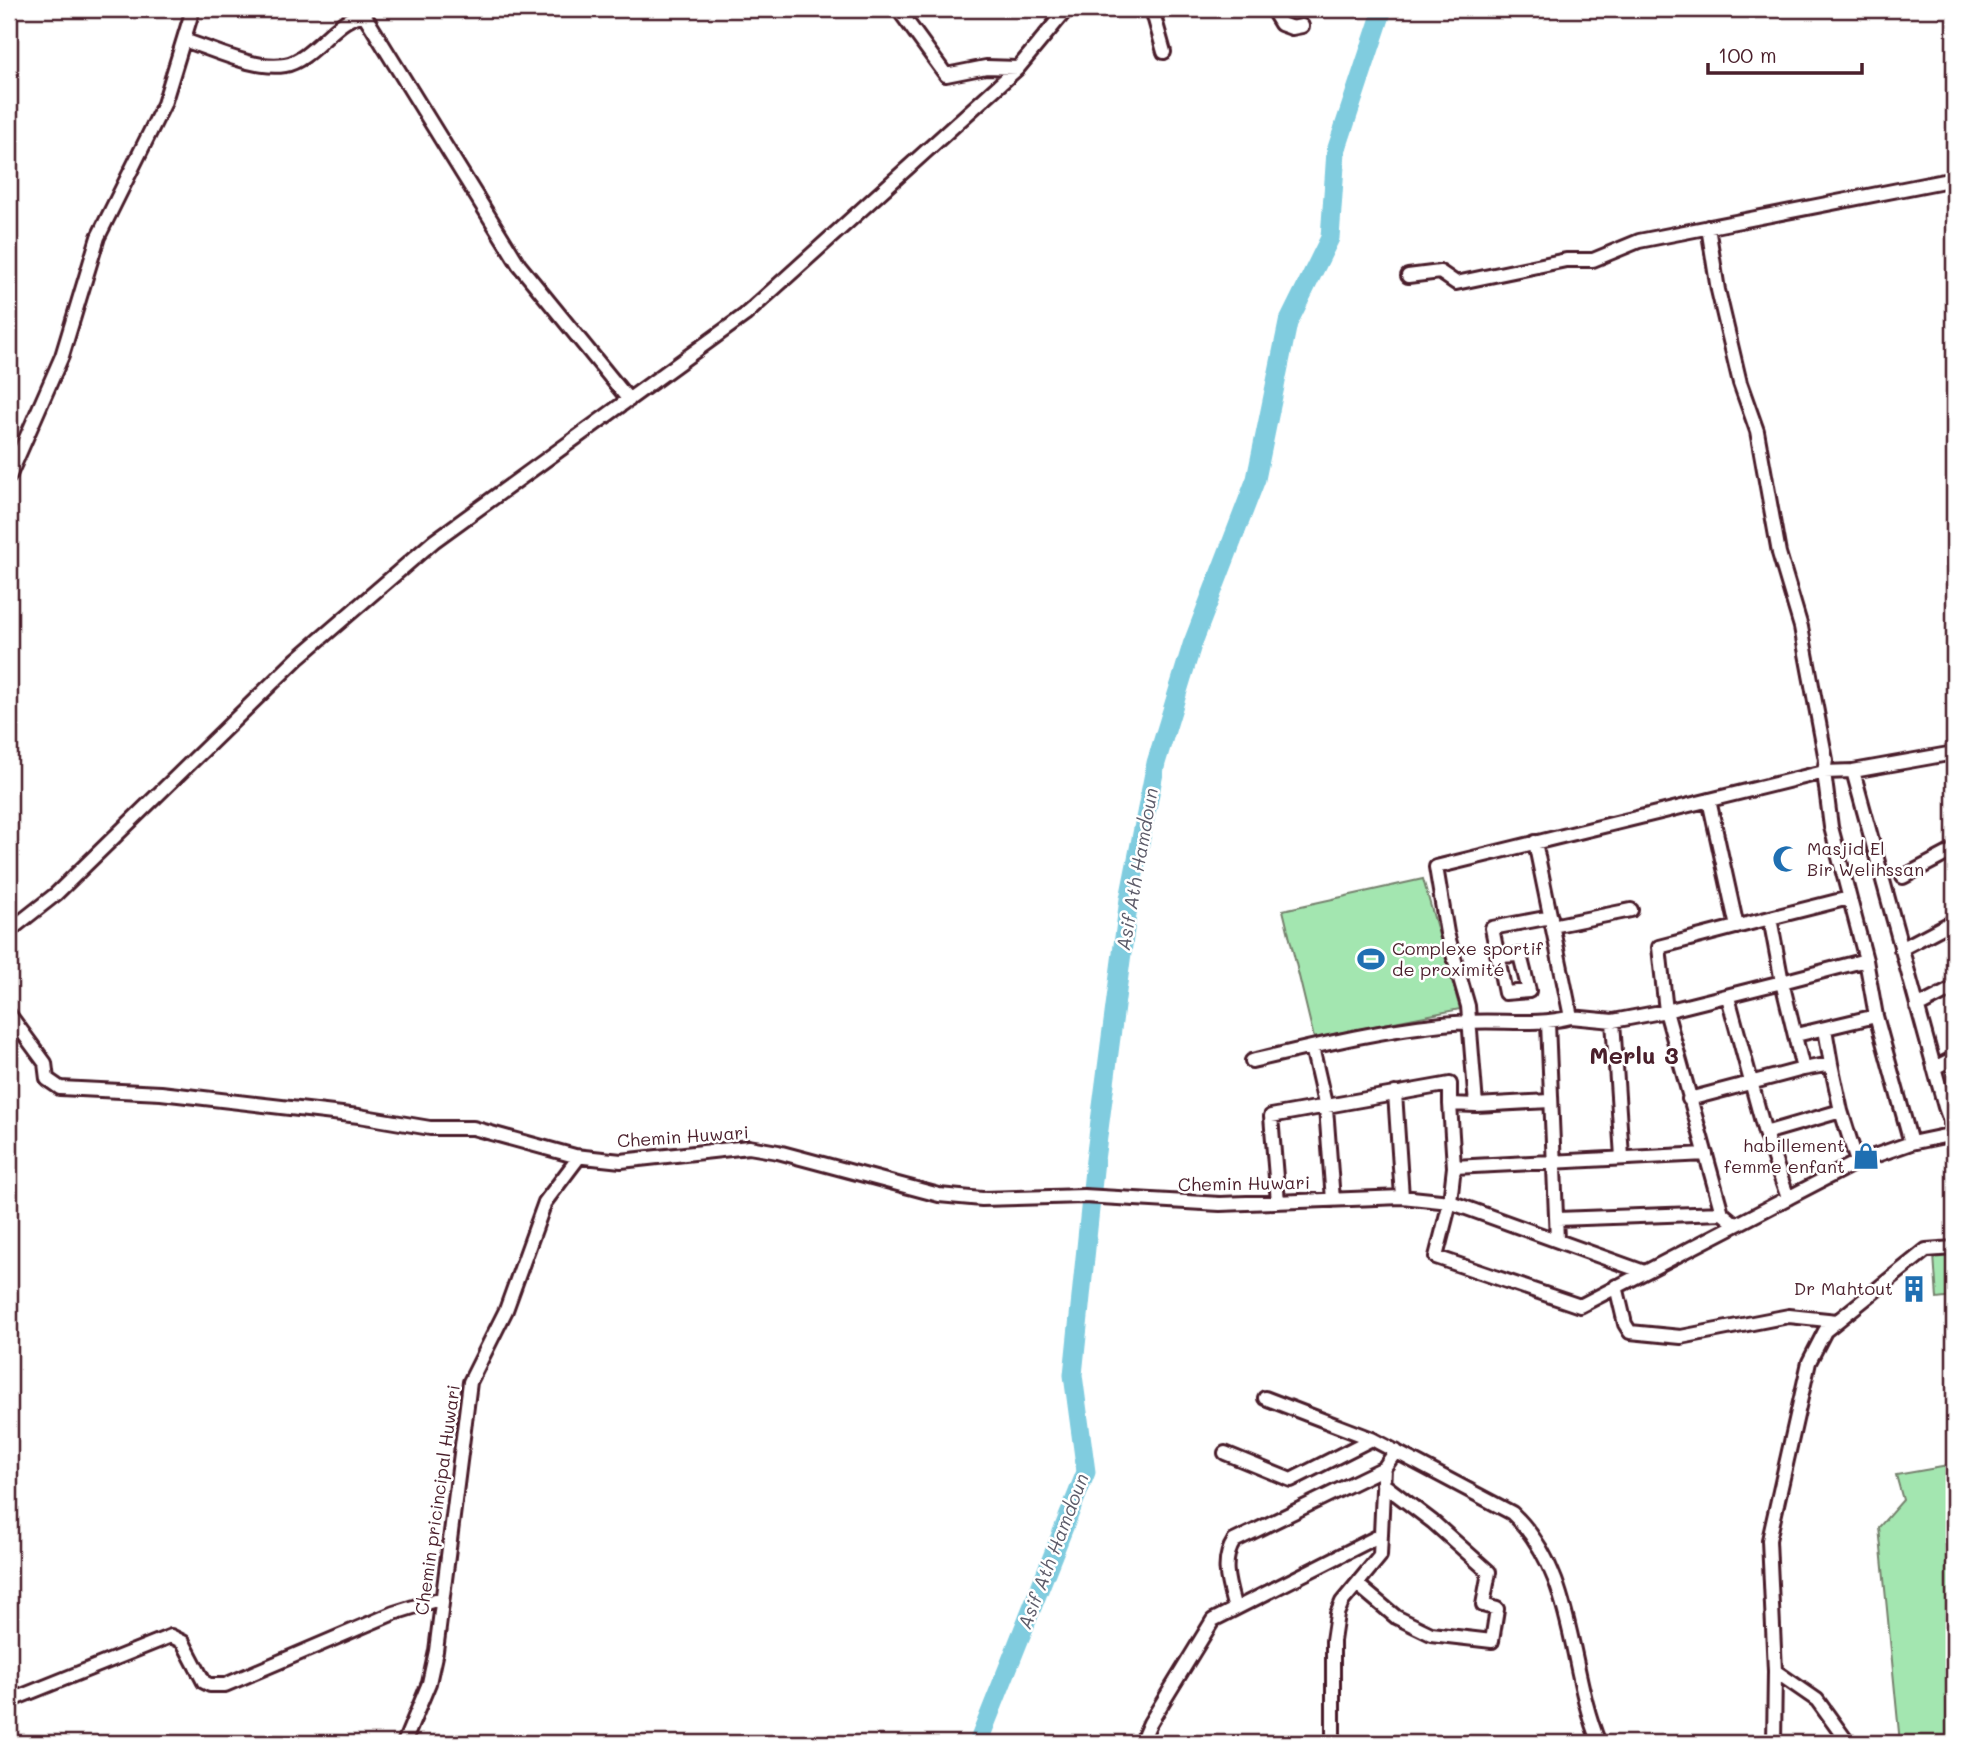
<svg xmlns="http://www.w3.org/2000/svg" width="1963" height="1752" viewBox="0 0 1963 1752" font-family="Mali,sans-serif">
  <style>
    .green { fill: #a3e6b0; stroke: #76826e; stroke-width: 2 }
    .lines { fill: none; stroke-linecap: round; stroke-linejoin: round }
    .river { stroke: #80ccdf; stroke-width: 19 }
    .minor-casing { stroke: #4a1f2b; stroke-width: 18 }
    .minor { stroke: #fff; stroke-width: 12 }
    .labels { text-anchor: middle; stroke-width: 5; stroke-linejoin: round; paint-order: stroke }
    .poi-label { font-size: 18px; fill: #4a1f2b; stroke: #fff; text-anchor: start }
    .street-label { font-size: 18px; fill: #4a1f2b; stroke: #fff }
    .water-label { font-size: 19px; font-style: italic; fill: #5d5c6a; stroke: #fff }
    .district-label { font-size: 24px; font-weight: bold; fill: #4a1f2b; stroke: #fff }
  </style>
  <rect width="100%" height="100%" fill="#fff"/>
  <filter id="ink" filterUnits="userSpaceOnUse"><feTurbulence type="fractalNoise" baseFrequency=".0143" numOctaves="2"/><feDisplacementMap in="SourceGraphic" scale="14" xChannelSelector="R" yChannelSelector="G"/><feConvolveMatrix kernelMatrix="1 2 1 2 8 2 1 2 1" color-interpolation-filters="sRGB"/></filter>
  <g filter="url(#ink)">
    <path class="green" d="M1423 879 1460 1009 1314 1038 1283 910Z
      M1954 1253V1297L1937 1299 1934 1255Z
      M1954 1465V1743H1900L1879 1527 1903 1500 1896 1475Z"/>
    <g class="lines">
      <path class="river" d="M978 1743 1086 1472 1073 1375 1095 1160 1129 899 1156 763 1192 645 1256 479 1288 323 1330 238 1336 151 1383 9"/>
      <defs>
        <path id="minor" d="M898 9 946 75 986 67 1018 68
          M1152 9 1164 52
          M1272 9 1281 24 1292 28 1302 26
          M186 41C215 50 254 70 285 65 313 61 340 12 365 16L519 265 629 400
          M1708 227 1718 290 1740 383 1757 431 1779 553 1801 627 1826 760 1824 772 1831 827 1866 960
          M1408 276 1440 272 1456 283 1566 260H1593L1639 241 1954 179
          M9 477 62 356 98 237 164 104 193 9
          M1853 771 1945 1107 1954 1132
          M1709 800 1737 927
          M1535 842 1571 1017 1613 1021 1666 1011 1722 1213 1734 1223
          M1903 877 1954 850
          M1849 898 1770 918 1782 982 1866 960 1876 1016 1911 1143 1954 1134
          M1552 926 1631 910
          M9 931 56 894 297 659 434 541 745 315 1018 68 1067 9
          M1901 949 1954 921
          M1498 956 1520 955 1529 991 1505 993 1492 928 1551 917
          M1728 997 1765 1133 1788 1198
          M1917 1007 1954 988
          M9 1014 45 1063 47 1079 60 1088 161 1093 359 1116 430 1128H473L575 1156 621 1161 749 1147 778 1152 939 1195 982 1199 1084 1196 1220 1204 1402 1197 1450 1202 1454 1167 1450 1104
          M1613 1021 1622 1157
          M1548 1023 1557 1240
          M1825 1029 1831 1064
          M1796 1035 1876 1016
          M1312 1047 1326 1108 1333 1200
          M1252 1061C1323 1044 1396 1026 1469 1022 1504 1020 1537 1026 1571 1017
          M1934 1068 1954 1058
          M1803 1069 1831 1064 1841 1111 1857 1162
          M1395 1093 1402 1197
          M1689 1099 1803 1069 1782 982 1666 1011 1659 947 1770 918
          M1550 1101 1476 1105 1468 1006 1447 933 1436 867 1824 772 1853 771 1954 753
          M1765 1133 1841 1111
          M1454 1167 1706 1154
          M1278 1202 1271 1116 1450 1084V1104L1476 1105
          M1557 1219 1722 1213
          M1644 1272 1450 1202 1436 1257 1580 1306 1857 1162 1911 1143
          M1616 1286 1625 1324 1630 1332 1681 1337 1789 1316 1837 1321
          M1265 1398 1372 1439 1512 1513C1576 1573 1568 1669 1599 1743
          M1225 1453 1291 1480 1372 1439
          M1358 1585 1396 1617 1431 1634 1492 1641 1497 1609 1483 1605 1489 1572 1433 1522 1383 1484
          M1235 1609C1229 1586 1220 1562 1234 1541L1384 1468 1396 1451
          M1775 1671 1817 1700 1848 1743
          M9 1701 171 1636 183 1642 204 1682 210 1685H225L394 1613 442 1598
          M404 1743 429 1683 436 1651 470 1382 506 1310 545 1202 579 1157
          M1141 1743 1150 1723 1213 1620 1381 1535
          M1333 1743V1641L1337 1614 1342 1602 1380 1556 1384 1468
          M1774 1743 1775 1671 1769 1540 1809 1362 1825 1331 1926 1250 1954 1248"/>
      </defs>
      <use href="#minor" class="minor-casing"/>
      <use href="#minor" class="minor"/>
    </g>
  </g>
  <defs>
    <symbol id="mosque-bare" viewBox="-9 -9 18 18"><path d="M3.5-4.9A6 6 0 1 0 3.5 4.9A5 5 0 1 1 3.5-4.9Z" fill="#1f6fb2" stroke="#fff" stroke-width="2.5" paint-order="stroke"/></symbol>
    <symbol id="stadium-bare" viewBox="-9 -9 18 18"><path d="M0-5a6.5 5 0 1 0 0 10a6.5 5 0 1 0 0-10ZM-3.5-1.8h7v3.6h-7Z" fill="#1f6fb2" stroke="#fff" stroke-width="2.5" paint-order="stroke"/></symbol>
    <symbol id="shop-bare" viewBox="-9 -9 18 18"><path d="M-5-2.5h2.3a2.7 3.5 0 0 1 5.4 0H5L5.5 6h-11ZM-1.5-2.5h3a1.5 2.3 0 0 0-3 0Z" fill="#1f6fb2" stroke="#fff" stroke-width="2.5" paint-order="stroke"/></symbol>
    <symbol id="building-bare" viewBox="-9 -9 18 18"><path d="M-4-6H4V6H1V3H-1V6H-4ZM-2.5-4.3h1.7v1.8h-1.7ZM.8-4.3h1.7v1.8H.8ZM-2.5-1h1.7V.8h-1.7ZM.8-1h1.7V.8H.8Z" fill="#1f6fb2" stroke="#fff" stroke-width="2.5" paint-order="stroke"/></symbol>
  </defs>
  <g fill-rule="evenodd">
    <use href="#mosque-bare" x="1767" y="840" width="38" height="38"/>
    <use href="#stadium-bare" x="1352" y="940" width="38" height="38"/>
    <use href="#shop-bare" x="1847" y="1137" width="38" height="38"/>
    <use href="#building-bare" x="1895" y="1270" width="38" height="38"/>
  </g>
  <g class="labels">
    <g class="poi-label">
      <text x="1807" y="855">Masjid El<tspan x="1807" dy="21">Bir Welihssan</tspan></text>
      <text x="1392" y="955">Complexe sportif<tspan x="1392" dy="21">de proximité</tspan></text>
      <text x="1845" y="1152" text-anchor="end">habillement<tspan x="1845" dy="21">femme enfant</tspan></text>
      <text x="1893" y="1295" text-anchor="end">Dr Mahtout</text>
    </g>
    <g class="street-label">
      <text transform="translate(683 1137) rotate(-4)" y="6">Chemin Huwari</text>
      <text transform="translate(1244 1184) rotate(-1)" y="6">Chemin Huwari</text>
      <text transform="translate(438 1500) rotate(-82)" y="6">Chemin pricincipal Huwari</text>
    </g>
    <g class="water-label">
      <text transform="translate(1137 869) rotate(-80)" y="7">Asif Ath Hamdoun</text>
      <text transform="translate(1053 1551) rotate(-69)" y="7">Asif Ath Hamdoun</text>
    </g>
    <g class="district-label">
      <text x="1634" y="1064">Merlu 3</text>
    </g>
  </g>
  <rect width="1963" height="1752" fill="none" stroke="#fff" stroke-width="35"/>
  <rect x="18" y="18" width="1928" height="1717" fill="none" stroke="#4a1f2b" stroke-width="2.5" filter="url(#ink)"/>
  <path d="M1708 63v10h154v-10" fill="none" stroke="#4a1f2b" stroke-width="3.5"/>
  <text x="1718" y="63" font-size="21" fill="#4a1f2b" stroke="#ffffff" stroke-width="5" paint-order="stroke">100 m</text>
</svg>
